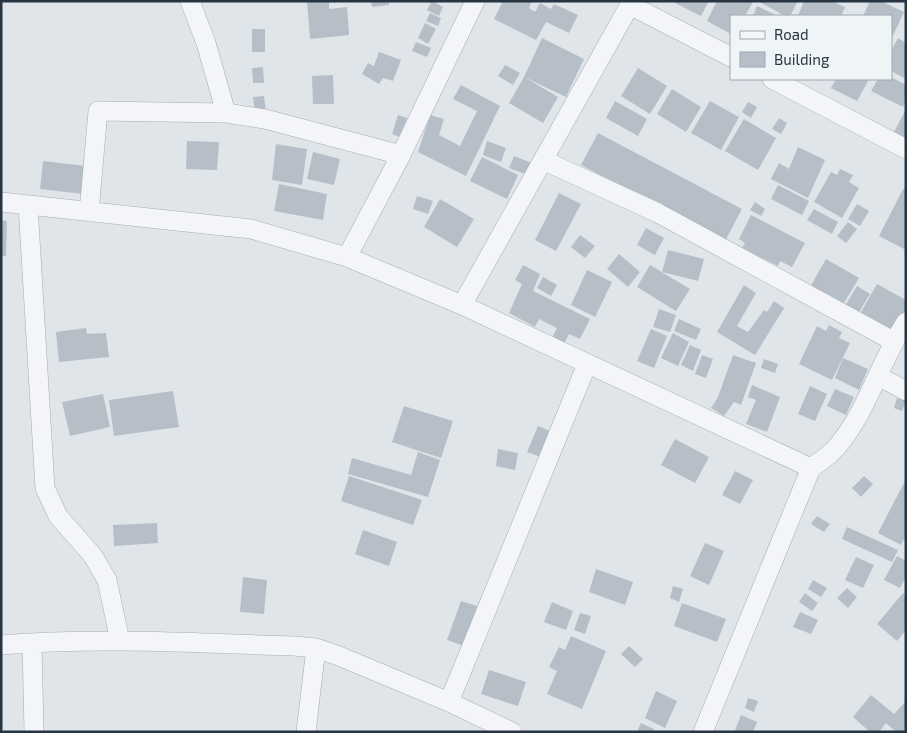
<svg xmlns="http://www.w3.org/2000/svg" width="907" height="733" viewBox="0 0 907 733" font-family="'Exo 2',sans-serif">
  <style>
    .building { fill: #b6bfc7 }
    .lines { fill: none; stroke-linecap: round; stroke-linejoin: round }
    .street-casing { stroke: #a5adb4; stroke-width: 20 }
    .street { stroke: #f3f5f8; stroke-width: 19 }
  </style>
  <rect width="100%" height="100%" fill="#e0e5ea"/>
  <path class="building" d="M307 1H329V9L347 7 349 35 310 39Z
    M371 1H389V5L372 7Z
    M432 1 443 7 439 16 427 10Z
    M503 1H532L529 8 535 12 540 3 551 9 554 4 578 15 569 33 546 22 536 40 494 19Z
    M675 1H709L701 16 675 3Z
    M717 1H751L753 2 745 16H731V34L707 21Z
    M758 1H798L790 16H785Z
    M804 1H831L845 7 841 16H798Z
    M870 1H881L904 12 891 40V16H863Z
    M757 6 778 16H753Z
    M430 13 441 18 438 26 426 21Z
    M425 23 436 29 428 44 418 38Z
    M252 29H265V52H252Z
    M542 38 584 59 566 97 524 77Z
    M898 38 906 43V79L891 71V51Z
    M416 42 431 48 427 57 412 51Z
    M379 52 401 60 393 81 383 78 379 84 362 74 368 63 374 66Z
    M505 65 520 73 513 85 498 76Z
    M263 67 264 83H253L252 68Z
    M638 68 667 86 650 114 621 96Z
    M333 75 334 104H313L312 76Z
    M524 77 558 97 543 123 509 103Z
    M891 77 906 85V100L903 107 871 91 878 79H891Z
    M836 79H869L857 101 831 88Z
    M461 85 500 106 466 176 418 152 430 115 444 119 439 135 460 146 477 111 453 99Z
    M672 89 701 107 686 132 657 114Z
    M264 96 266 112 255 113 253 97Z
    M615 101 647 119 638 136 606 118Z
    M710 101 739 117 721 150 691 133Z
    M748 102 757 107 751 118 742 112Z
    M906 109V139L894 132Z
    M398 115 407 118 400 137 392 134Z
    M779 118 787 123 781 134 772 129Z
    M744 119 776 138 758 170 725 151Z
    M598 133 742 209 725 241 581 165Z
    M187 141 219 142 217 170 186 169Z
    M487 141 506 148 501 162 483 155Z
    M276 144 307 149 302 185 272 180Z
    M798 147 825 160 808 198 771 179 779 163 789 169Z
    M313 152 340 159 334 185 307 179Z
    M514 156 532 163 528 175 509 168Z
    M482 157 518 175 507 199 470 181Z
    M43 161 86 166 83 194 40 189Z
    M840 169 853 175 849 182 859 188 842 218 814 202 831 172 837 175Z
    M279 184 327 194 323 220 274 211Z
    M778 185 809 201 802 215 771 199Z
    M903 189 906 190V250L879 236Z
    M559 193 581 204 556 251 535 240Z
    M417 196 433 201 428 214 413 209Z
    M440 199 474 219 457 247 424 227Z
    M755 202 765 209 761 216 750 210Z
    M857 204 869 211 860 226 848 219Z
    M814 209 838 222 832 234 807 220Z
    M751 215 805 243 792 267 780 261 778 266 742 248 745 243 739 239Z
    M1 220 7 221 6 256H1Z
    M848 222 857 229 846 243 837 236Z
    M646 228 664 238 655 255 637 245Z
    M580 235 595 246 585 258 571 247Z
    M668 250 704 259 698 281 662 272Z
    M619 254 640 272 628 287 607 269Z
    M826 259 859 278 841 308 809 289Z
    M523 265 540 274 533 291 590 319 580 339 569 334 564 344 552 338 557 328 539 319 535 327 509 313 522 284 515 280Z
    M650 265 690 289 676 311 637 287Z
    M587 270 612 282 595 317 571 305Z
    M543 277 557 285 551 296 537 288Z
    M877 284 906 300V317L895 335 860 314Z
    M744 285 756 293 737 326 748 332 764 310 767 312 774 301 784 308 755 355 717 332Z
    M857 286 870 294 858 314 845 306Z
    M659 309 676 315 670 332 653 327Z
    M679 319 701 329 696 340 674 331Z
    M829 325 842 332 839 338 850 343 832 380 799 364 817 326 826 331Z
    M86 328 87 334 106 333 109 357 59 362 56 332Z
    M651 329 667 336 654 368 637 361Z
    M673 333 689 342 678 366 661 358Z
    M690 345 701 350 693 371 681 365Z
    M702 355 713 359 706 378 695 374Z
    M733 355 756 363 741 405 734 402 724 416 711 408 718 397Z
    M843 358 868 369 859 390 835 378Z
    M764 359 778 364 775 373 761 368Z
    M752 385 780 397 767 432 746 424 756 400 748 397Z
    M810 386 827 394 815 421 798 414Z
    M835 389 854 397 846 415 827 406Z
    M173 391 179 427 114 436 109 400Z
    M103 394 110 427 70 436 62 402Z
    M897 398 906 401 902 411 894 408Z
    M404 406 453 421 441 458 392 442Z
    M538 426 557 434 547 459 527 452Z
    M675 439 709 457 695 483 661 465Z
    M498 449 518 453 515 470 496 466Z
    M418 452 440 460 428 497 348 474 352 458 411 475Z
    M735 471 753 480 740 504 722 495Z
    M349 476 422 500 413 525 341 501Z
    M864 476 873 484 861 497 852 488Z
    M906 479V535L901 545 878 533Z
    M817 516 830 524 824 532 811 524Z
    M157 523 158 543 114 546 113 525Z
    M847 527 898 550 892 562 842 539Z
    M363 530 397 542 389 566 355 554Z
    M705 543 724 551 709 585 690 576Z
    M897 556 906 561V577L900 588 884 580Z
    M856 557 874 565 863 588 845 580Z
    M596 569 633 582 625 605 589 592Z
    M243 577 267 580 264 614 240 612Z
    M813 580 827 588 821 597 808 589Z
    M673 586 683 589 679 602 670 598Z
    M847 588 857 597 848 608 837 598Z
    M805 593 818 603 812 611 799 602Z
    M903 593 906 596V630L897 641 877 624Z
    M461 601 483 608 470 648 447 640Z
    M552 602 573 611 566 630 544 622Z
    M682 603 726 619 717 642 674 626Z
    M800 612 818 620 811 634 793 627Z
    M580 613 591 616 585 634 574 630Z
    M571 636 606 651 582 709 547 694 557 671 549 667 559 647 565 650Z
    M629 646 643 659 635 667 621 654Z
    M489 670 526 682 518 706 481 694Z
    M656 691 677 701 665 728 645 718Z
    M871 695 894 714 906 701V732H896L886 723 879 732H870L853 717Z
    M748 698 758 701 754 712 745 708Z
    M741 715 757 722 753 732H740L735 730Z
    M641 723 654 729 653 732H637Z"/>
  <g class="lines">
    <defs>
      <path id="street" d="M190 1 206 43 226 113
        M632 1 462 305 811 468 703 732
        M630 5 731 57
        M772 79 906 149
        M543 160 658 213 893 341
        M1 202 251 229 347 257 462 305
        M28 205 45 488 58 516 93 556 107 580 120 641
        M89 212 98 111 226 113 265 119 401 155
        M347 257 401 155 475 1
        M878 376 906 391
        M811 468C819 462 829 456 835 449 868 412 879 362 906 322
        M32 643 34 732
        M1 645C98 637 196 643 294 646L316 648 339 656 449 702 512 732
        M449 702 587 364
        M306 732 316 648"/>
    </defs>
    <use href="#street" class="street-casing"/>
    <use href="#street" class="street"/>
  </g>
  <rect width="907" height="733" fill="none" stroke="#273542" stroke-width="5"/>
  <rect x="730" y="15" width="162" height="65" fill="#eff4f7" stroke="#9fa8af"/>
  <rect x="740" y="31" width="25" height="8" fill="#f3f5f8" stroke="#9fa8af"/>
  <text x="774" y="40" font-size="15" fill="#273542">Road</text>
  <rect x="740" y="52" width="25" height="15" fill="#b6bfc7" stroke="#9fa8af"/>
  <text x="774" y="65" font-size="15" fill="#273542">Building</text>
</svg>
